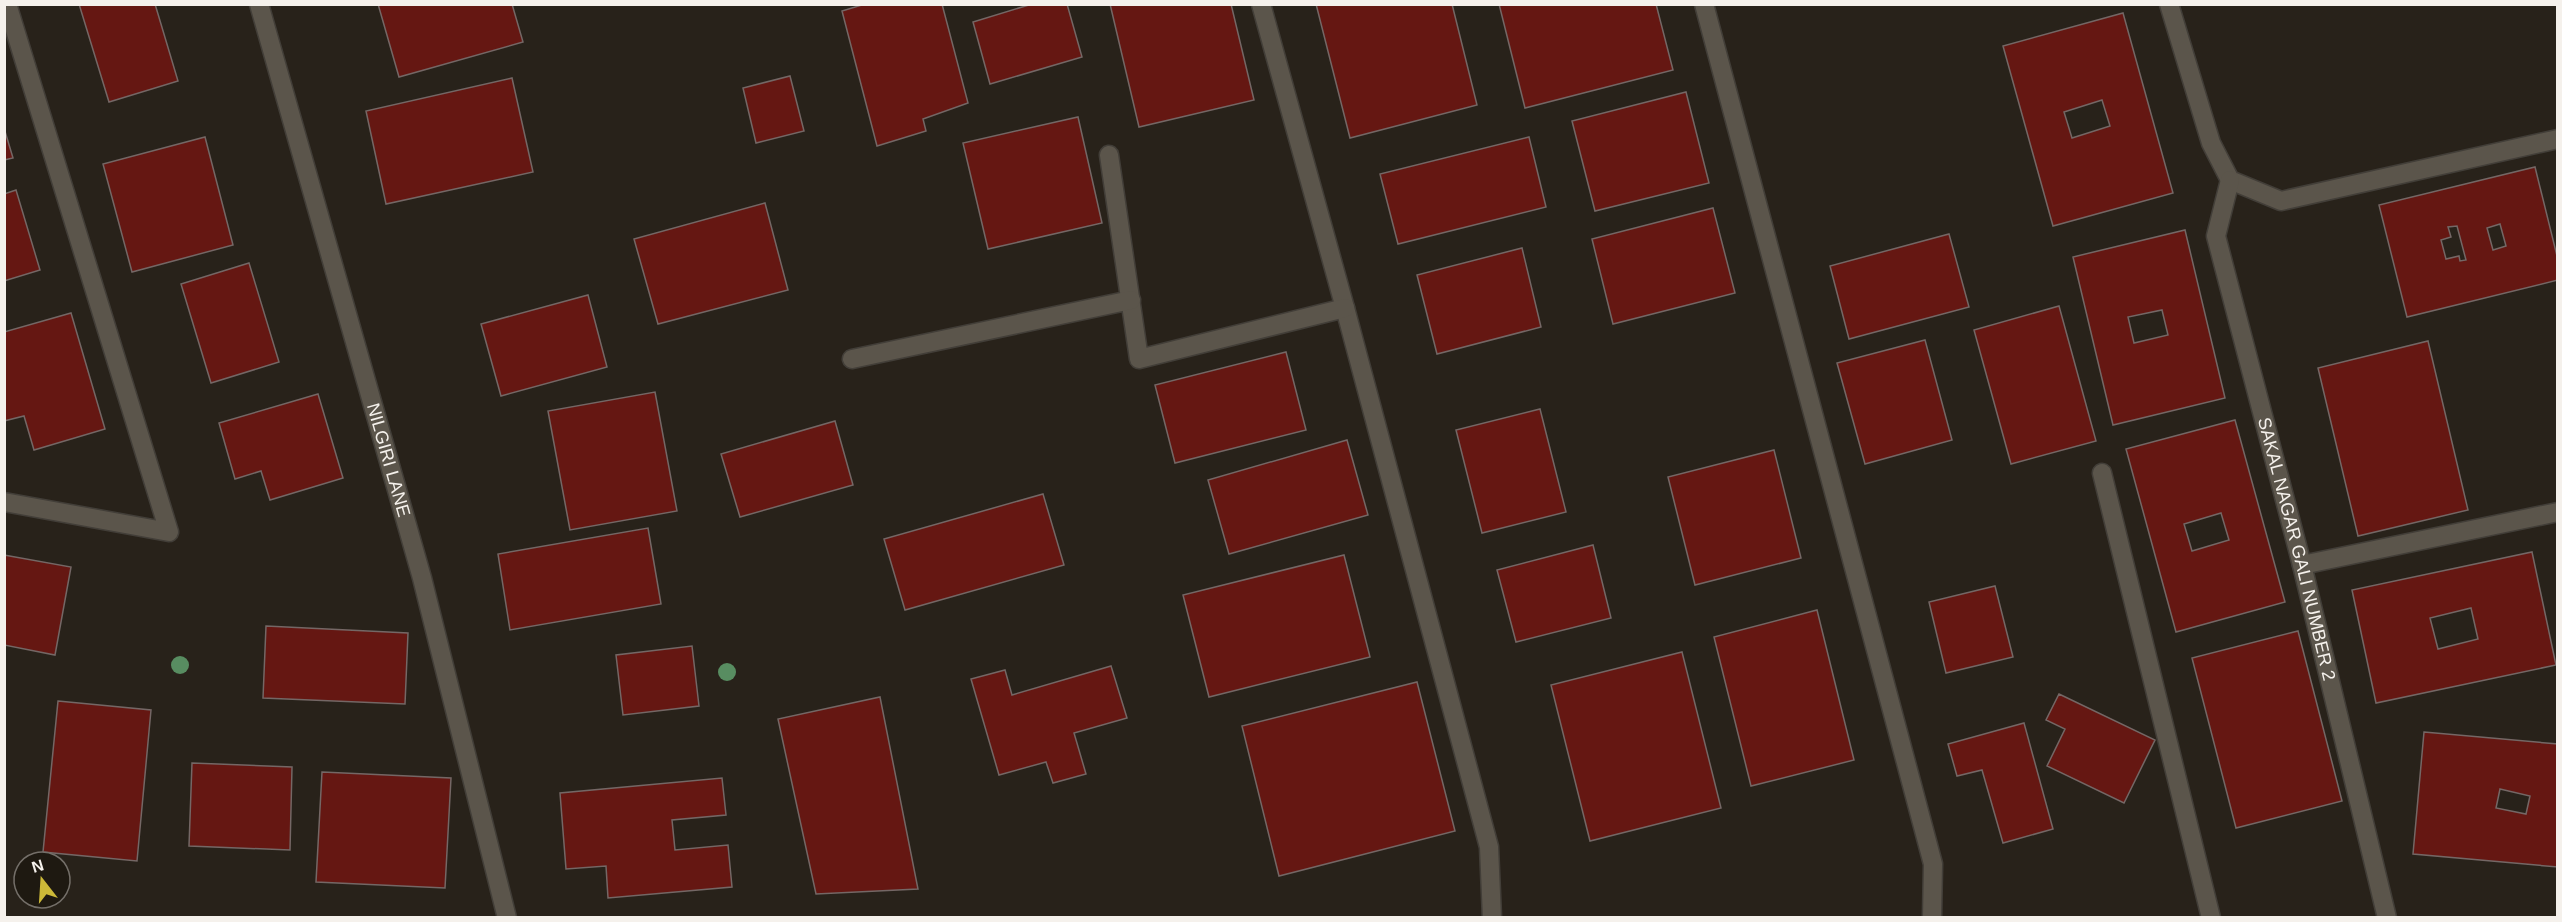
<svg xmlns="http://www.w3.org/2000/svg" width="2562" height="922" viewBox="0 0 2562 922" font-family="Helvetica,sans-serif">
  <style>
    .building { fill: #651712; stroke: #746765; stroke-width: 1.5; fill-rule: evenodd }
    .lines { fill: none; stroke-linecap: round; stroke-linejoin: round }
    .lane-casing { stroke: #423e38; stroke-width: 21 }
    .street-casing { stroke: #423e38; stroke-width: 21 }
    .lane { stroke: #5b554b; stroke-width: 18 }
    .street { stroke: #5b554b; stroke-width: 18 }
    .tree { fill: #588d61 }
    .labels { text-anchor: middle; stroke-width: 4.5; stroke-linejoin: round; paint-order: stroke }
    .street-label { font-size: 18px; fill: #f5f1ec; stroke: #1e1911 }
  </style>
  <rect width="100%" height="100%" fill="#28221a"/>
  <path class="building" d="M79 4H155L178 81 109 102Z
    M378 4H512L523 42 399 77Z
    M865 4H942L968 103 923 119 926 131 877 146 842 11Z
    M1032 4H1067L1082 57 990 84 973 22Z
    M1110 4H1231L1254 100 1139 127Z
    M1316 4H1452L1477 105 1350 138Z
    M1499 4H1656L1673 70 1525 108Z
    M2123 13 2173 193 2053 226 2003 46ZM2102 100 2110 126 2072 138 2064 112Z
    M790 76 804 131 756 143 743 88Z
    M512 78 533 172 386 204 366 111Z
    M1686 92 1709 183 1595 211 1572 121Z
    M1078 117 1102 223 988 249 963 143Z
    M4 128 13 158 4 160Z
    M205 137 233 245 132 272 103 164Z
    M1529 137 1546 207 1398 244 1380 174Z
    M2535 167 2558 260V280L2407 317 2379 205ZM2500 224 2506 246 2493 250 2487 228ZM2457 226 2466 260 2460 261 2459 256 2446 259 2441 240 2451 237 2448 227Z
    M16 190 40 270 4 281V194Z
    M765 203 788 290 658 324 634 239Z
    M1713 208 1735 293 1613 324 1592 239Z
    M2185 230 2225 398 2113 425 2073 257ZM2162 310 2168 335 2134 343 2128 317Z
    M1949 234 1969 307 1849 339 1830 266Z
    M1522 248 1541 327 1437 354 1417 275Z
    M249 263 279 362 211 383 181 284Z
    M588 295 607 367 501 396 481 324Z
    M2059 306 2096 441 2011 464 1974 330Z
    M71 313 105 429 34 450 24 416 4 421V332Z
    M1925 340 1952 440 1865 464 1837 363Z
    M2428 341 2468 510 2358 536 2318 368Z
    M1286 352 1306 430 1175 463 1155 385Z
    M655 392 677 511 570 530 548 411Z
    M318 394 343 478 270 500 261 471 235 479 219 423Z
    M1540 409 1566 512 1482 533 1456 430Z
    M2235 420 2285 602 2176 632 2126 449ZM2221 513 2229 540 2192 551 2184 524Z
    M835 421 853 485 740 517 721 454Z
    M1347 440 1368 515 1229 554 1208 480Z
    M1774 450 1801 558 1695 585 1668 477Z
    M1043 494 1064 565 905 610 884 539Z
    M648 528 661 604 510 630 498 554Z
    M1593 545 1611 618 1516 642 1497 570Z
    M2532 552 2556 665 2376 703 2352 590ZM2471 608 2478 639 2438 649 2430 618Z
    M4 555 71 567 55 655 4 645Z
    M1344 555 1370 657 1209 697 1183 595Z
    M1995 586 2013 657 1946 673 1929 602Z
    M1817 610 1854 760 1751 786 1714 637Z
    M266 626 408 633 405 704 263 698Z
    M2298 631 2342 801 2236 828 2192 658Z
    M692 646 699 706 623 715 616 655Z
    M1682 652 1721 808 1590 841 1551 685Z
    M1111 666 1127 718 1074 733 1086 774 1053 783 1046 762 999 775 971 679 1005 670 1012 695Z
    M1417 682 1455 831 1279 876 1242 726Z
    M2059 694 2155 740 2124 803 2047 766 2065 729 2046 720Z
    M880 697 918 889 816 894 778 719Z
    M58 701 151 710 137 861 43 852Z
    M2024 723 2053 829 2003 843 1982 770 1957 776 1948 744Z
    M2424 732 2558 744V867L2413 854ZM2500 789 2530 796 2526 814 2496 808Z
    M192 763 292 767 290 850 189 846Z
    M322 772 451 778 445 888 316 882Z
    M722 778 726 815 672 820 675 850 728 845 732 887 608 898 606 866 566 869 560 793Z"/>
  <g class="lines">
    <defs>
      <path id="lane" d="M4 502 169 532 7 4"/>
      <g id="street">
        <path id="s1" d="M259 4 422 578 507 918"/>
        <path d="M1261 4 1345 308 1489 847 1492 918"/>
        <path d="M1704 4 1933 864 1932 918"/>
        <path d="M2169 4 2211 143 2230 180 2281 201 2558 139"/>
        <path d="M1109 155 1139 359 1345 308"/>
        <path id="s2" d="M2230 180 2216 236 2302 565 2387 918"/>
        <path d="M852 359 1131 300"/>
        <path d="M2102 473 2211 918"/>
        <path d="M2302 565 2558 512"/>
      </g>
    </defs>
    <use href="#lane" class="lane-casing"/>
    <use href="#street" class="street-casing"/>
    <use href="#lane" class="lane"/>
    <use href="#street" class="street"/>
  </g>
  <g class="tree">
    <circle cx="180" cy="665" r="9"/>
    <circle cx="727" cy="672" r="9"/>
  </g>
  <g class="labels">
    <g class="street-label">
      <text dy="6" stroke="none"><textPath href="#s1" startOffset="474">NILGIRI LANE</textPath></text>
      <text dy="6" stroke="none"><textPath href="#s2" startOffset="381">SAKAL NAGAR GALI NUMBER 2</textPath></text>
    </g>
  </g>
  <rect width="2562" height="922" fill="none" stroke="#f5f1ec" stroke-width="12"/>
  <g transform="translate(42 880) rotate(343)"><circle r="28" fill="#1e1911" stroke="#746f69" stroke-width="1.5"/>
  <path d="M0-4.5L10 22L0 15L-10 22Z" fill="#ccb938"/>
  <text y="-9" font-size="16" font-weight="bold" text-anchor="middle" fill="#f5f1ec">N</text>
  </g>
</svg>
